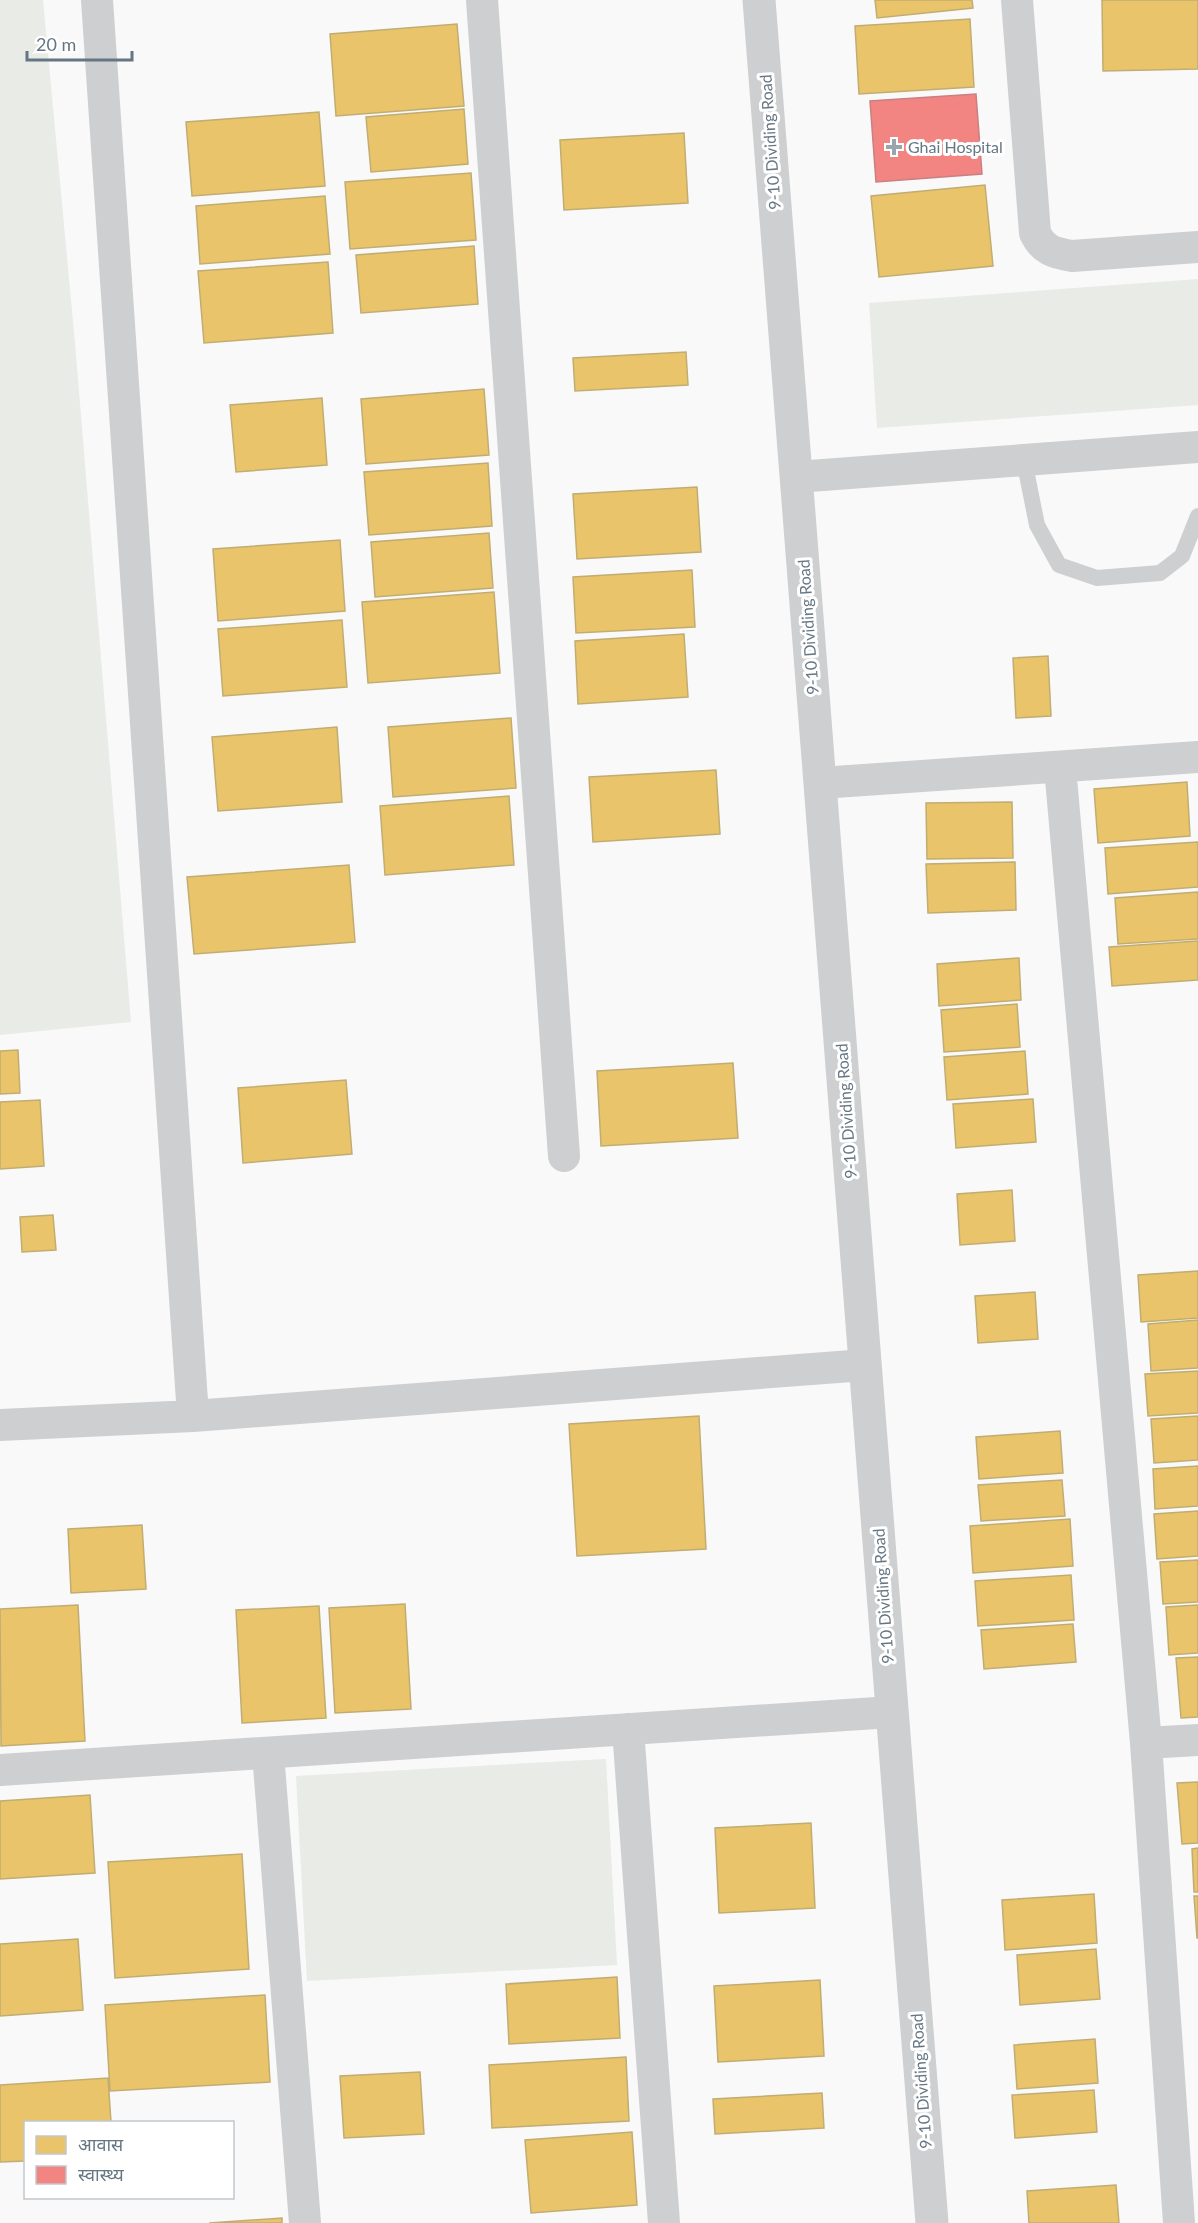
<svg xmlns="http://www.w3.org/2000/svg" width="1198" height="2223" viewBox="0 0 1198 2223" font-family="Lato,'Noto Sans Devanagari',sans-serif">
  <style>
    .green { fill: #e8ebe6 }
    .homes { fill: #e9c46a; stroke: #c1ad72; stroke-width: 1.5 }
    .health { fill: #f28482; stroke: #c88082; stroke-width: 1.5 }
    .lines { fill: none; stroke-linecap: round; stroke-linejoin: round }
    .service { stroke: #cecfd0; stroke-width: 16 }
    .minor { stroke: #cecfd0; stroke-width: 32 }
    .tertiary { stroke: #cecfd0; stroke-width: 33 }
    .poi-dot { fill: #99a4ac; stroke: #fff; stroke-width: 2 }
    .labels { text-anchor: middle; stroke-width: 6; stroke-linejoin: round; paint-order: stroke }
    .street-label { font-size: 16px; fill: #657683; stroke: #fff }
    .poi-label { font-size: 16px; fill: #657683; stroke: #fff; text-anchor: start }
  </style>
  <rect width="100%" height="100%" fill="#f9f9f9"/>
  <path class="green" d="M0 0H43L75 343 131 1022 0 1035Z
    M1198 279V405L877 428 869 303Z
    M606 1759 617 1965 307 1981 296 1776Z"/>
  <path class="homes" d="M875 0H972L973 8 877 18Z
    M1102 0H1198V69L1103 71Z
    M970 19 974 87 859 94 855 26Z
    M457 24 464 106 336 116 330 34Z
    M464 109 468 164 371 172 366 117Z
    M319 112 325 186 192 196 186 122Z
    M684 133 688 203 564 210 560 140Z
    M471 173 476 240 350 249 345 182Z
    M985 185 993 266 879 277 871 196Z
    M325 196 330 254 200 264 196 206Z
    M474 246 478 304 361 313 356 255Z
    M328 262 333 333 204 343 198 271Z
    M686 352 688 385 575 391 573 358Z
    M484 389 489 455 366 464 361 399Z
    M322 398 327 465 236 472 230 405Z
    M488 463 492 526 369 535 364 472Z
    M697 487 701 552 577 559 573 494Z
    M489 533 493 588 375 597 371 542Z
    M340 540 345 611 218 621 213 549Z
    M692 570 695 627 576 633 573 577Z
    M494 592 500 673 368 683 362 602Z
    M342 620 347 687 223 696 218 629Z
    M684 634 688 697 578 704 575 641Z
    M1048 656 1051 716 1016 718 1013 658Z
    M511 718 516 788 393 797 388 727Z
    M337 727 342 802 218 811 212 737Z
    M716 770 720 834 593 842 589 777Z
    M1187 782 1190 836 1098 843 1094 789Z
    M509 796 514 865 385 875 380 806Z
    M1012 802 1013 858 927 859 926 803Z
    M1198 842V887L1108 894 1105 848Z
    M1015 862 1016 910 928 913 926 864Z
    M349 865 355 942 194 954 187 877Z
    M1198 892V939L1118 944 1115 898Z
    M1198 941V980L1112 986 1109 947Z
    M1019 958 1021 1000 939 1006 937 964Z
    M1017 1004 1020 1047 944 1052 941 1010Z
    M18 1050 20 1093 0 1094V1051Z
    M1025 1051 1028 1094 947 1100 944 1057Z
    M733 1063 738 1138 601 1146 597 1071Z
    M346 1080 352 1154 243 1163 238 1088Z
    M1033 1099 1036 1142 956 1148 953 1104Z
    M40 1100 44 1166 0 1169V1102Z
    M1012 1190 1015 1241 960 1245 957 1194Z
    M53 1215 56 1250 22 1252 20 1217Z
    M1198 1271V1318L1141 1322 1138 1275Z
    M1035 1292 1038 1339 978 1343 975 1296Z
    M1198 1320V1368L1151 1371 1148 1324Z
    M1198 1371V1413L1148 1416 1145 1374Z
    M699 1416 706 1549 577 1556 569 1424Z
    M1198 1416V1460L1154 1463 1151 1419Z
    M1060 1431 1063 1473 979 1479 976 1437Z
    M1198 1466V1506L1155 1509 1153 1469Z
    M1062 1480 1065 1516 981 1521 978 1485Z
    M1198 1511V1556L1157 1559 1154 1514Z
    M1070 1519 1073 1566 973 1573 970 1526Z
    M142 1525 146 1589 71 1593 68 1529Z
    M1198 1560V1602L1163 1604 1160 1562Z
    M1071 1575 1074 1620 978 1626 975 1581Z
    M405 1604 411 1709 335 1713 329 1608Z
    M78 1605 85 1741 1 1746 0 1609Z
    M1198 1605V1653L1169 1655 1166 1607Z
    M319 1606 326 1718 242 1723 236 1610Z
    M1073 1624 1076 1662 984 1669 981 1630Z
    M1198 1657V1717L1181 1718 1176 1658Z
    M1198 1782V1843L1182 1844 1177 1783Z
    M90 1795 95 1873 0 1879V1801Z
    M811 1823 815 1908 719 1913 715 1828Z
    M1198 1848V1892H1194L1192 1849Z
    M242 1854 249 1969 115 1978 108 1862Z
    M1094 1894 1097 1943 1005 1950 1002 1900Z
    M1194 1896H1198V1938H1197Z
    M78 1939 83 2010 0 2016V1944Z
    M1096 1949 1100 1999 1020 2005 1017 1955Z
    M617 1977 620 2038 509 2044 506 1984Z
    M820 1980 824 2056 718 2062 714 1986Z
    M265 1995 270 2082 110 2091 105 2005Z
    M1095 2039 1098 2083 1017 2089 1014 2045Z
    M626 2057 629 2121 492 2128 489 2065Z
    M420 2072 424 2134 344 2138 340 2076Z
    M108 2078 111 2122H26V2161L0 2162V2085Z
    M1094 2090 1097 2132 1015 2138 1012 2095Z
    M822 2093 824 2128 715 2134 713 2099Z
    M632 2132 637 2205 531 2213 525 2140Z
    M1116 2185 1119 2223H1029L1027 2191Z
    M282 2218V2223H209Z"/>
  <path class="health" d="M976 94 982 174 876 182 870 101Z"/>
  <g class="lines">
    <path class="service" d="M1024 460 1037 525 1059 565 1097 578 1160 573 1182 556 1198 516"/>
    <path class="minor" d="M97 0 193 1416
      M482 0 564 1156
      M1017 0 1035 233C1043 250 1054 253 1072 256L1198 247
      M796 477 1198 447
      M1060 767 1146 1743 1179 2223
      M820 783 1198 757
      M0 1425 193 1416 865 1365
      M628 1729 664 2223
      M1146 1743 1198 1740
      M268 1753 305 2223
      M0 1770 892 1712"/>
    <path class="tertiary" d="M759 0 932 2223"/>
  </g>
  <path class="poi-dot" d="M891 138h6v6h6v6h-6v6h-6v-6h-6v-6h6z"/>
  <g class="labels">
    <g class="street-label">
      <text transform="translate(770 142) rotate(-94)" y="6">9-10 Dividing Road</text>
      <text transform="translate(808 627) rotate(-94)" y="6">9-10 Dividing Road</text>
      <text transform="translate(846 1111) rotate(-94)" y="6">9-10 Dividing Road</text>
      <text transform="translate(883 1596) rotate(-94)" y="6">9-10 Dividing Road</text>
      <text transform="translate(921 2081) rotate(-94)" y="6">9-10 Dividing Road</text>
    </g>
    <g class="poi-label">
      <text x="908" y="153">Ghai Hospital</text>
    </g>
  </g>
  <rect x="24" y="2121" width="210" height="78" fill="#ffffff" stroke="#c1c8cd" stroke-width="1.5"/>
  <rect x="36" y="2136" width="30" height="18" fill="#e9c46a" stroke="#c1c8cd" stroke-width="1.5"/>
  <text x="78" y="2151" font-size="18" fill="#657683">आवास</text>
  <rect x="36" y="2166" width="30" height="18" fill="#f28482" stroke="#c1c8cd" stroke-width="1.5"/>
  <text x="78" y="2181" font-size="18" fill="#657683">स्वास्थ्य</text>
  <path d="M27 51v9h105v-9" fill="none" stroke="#657683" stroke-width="3"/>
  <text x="36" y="51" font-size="18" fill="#657683" stroke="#ffffff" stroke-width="4.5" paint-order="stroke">20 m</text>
</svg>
